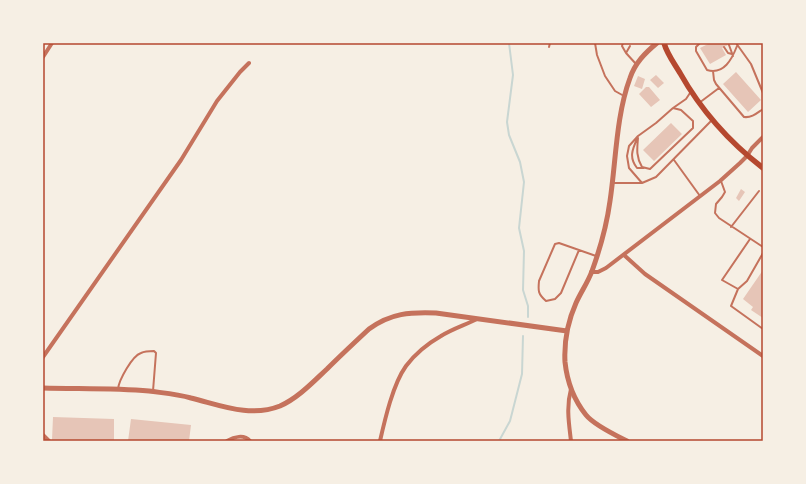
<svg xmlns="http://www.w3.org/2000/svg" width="806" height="484" viewBox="0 0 806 484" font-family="'Noto Sans',sans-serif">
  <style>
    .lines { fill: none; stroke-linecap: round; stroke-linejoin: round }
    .stream { stroke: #c9d6d2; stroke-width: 2 }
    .building { fill: #e6c5b7 }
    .service { stroke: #c5725c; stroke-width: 2 }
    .minor { stroke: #c5725c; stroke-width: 4 }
    .tertiary { stroke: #c5725c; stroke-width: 5 }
    .secondary { stroke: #b5482f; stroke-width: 5.5 }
    .neatline { fill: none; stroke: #b5482f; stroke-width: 1.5 }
  </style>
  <rect width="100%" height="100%" fill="#f6efe4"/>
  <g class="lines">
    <path class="stream" d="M509 43 513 75 507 122 509 135 520 162 524 182 519 228 524 251 523 290 528 306V317
      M499 441 510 421 522 374 523 336"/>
  </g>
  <path class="building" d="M710 43H732L722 48 726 55 710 64 700 48Z
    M736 72 761 100 748 112 723 84Z
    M656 75 664 83 658 88 650 80Z
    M638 76 645 79 642 89 634 86Z
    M646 87H649L660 100 651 107 639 94Z
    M671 123 682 134 654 161 643 150Z
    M741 189 745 192 739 201 736 198Z
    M763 270V318L751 310 753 307 743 299Z
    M53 417 114 419V441L52 440Z
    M131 419 191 425 189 441H128Z"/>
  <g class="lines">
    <path class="service" d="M595 43 597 55 605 76 615 91 624 96
      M623 43 622 46 626 53
      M700 43 696 47V51L707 70C724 75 732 59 737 46
      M736 43 751 64 763 93
      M729 45 733 56
      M630 46 626 53 636 64
      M549 47 550 43
      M724 47 728 53 732 54
      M713 71 714 80 716 84 744 117C752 118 757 113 763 109
      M690 93 686 99 673 108 656 123 638 136 629 146 627 156 629 168 642 183 656 177 712 120
      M699 103 719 88
      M638 138C637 149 636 157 642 167L650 169 693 128V121L681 110 673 108
      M637 139C632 150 629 158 637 168H644
      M674 160 700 196
      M721 181 725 192 722 197 716 204 715 213 719 218 763 247
      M614 183H641
      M731 227 759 191
      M750 239 722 280 738 289 731 306 763 329
      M579 250 561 293 555 299 546 301C538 294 538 291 539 281L555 244 559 243 596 256
      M738 289 747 281 763 253
      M118 389C119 380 132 356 141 353 145 351 150 351 154 351L156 353 153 391"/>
    <path class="minor" d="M43 57 52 43
      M624 255 645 274 763 356
      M591 272H598L606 268 720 181 740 163 747 156 752 148 763 137
      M43 357 181 160 217 101 240 72 249 63
      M571 389C566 407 569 424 571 441
      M43 435 49 441
      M227 441C234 437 244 434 250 441
      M380 441C385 419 393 384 406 366 415 354 427 344 441 336 452 329 465 325 477 319"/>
    <path class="tertiary" d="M43 388C78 389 114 388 149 391 163 393 177 394 191 398 220 405 250 418 280 406 298 398 313 382 327 369 341 355 355 342 369 329 391 313 410 312 436 313L567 331
      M627 441C615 435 594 425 586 415 574 400 567 381 565 362 564 343 568 321 576 303 581 292 588 282 592 271 600 249 607 223 610 201 616 161 616 116 630 78 635 63 645 53 657 43"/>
    <path class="secondary" d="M664 43C667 54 674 63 680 73 702 112 728 141 763 168"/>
  </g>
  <rect width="806" height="484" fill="none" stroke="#f6efe4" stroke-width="88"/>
  <rect x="44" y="44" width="718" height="396" class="neatline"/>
</svg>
